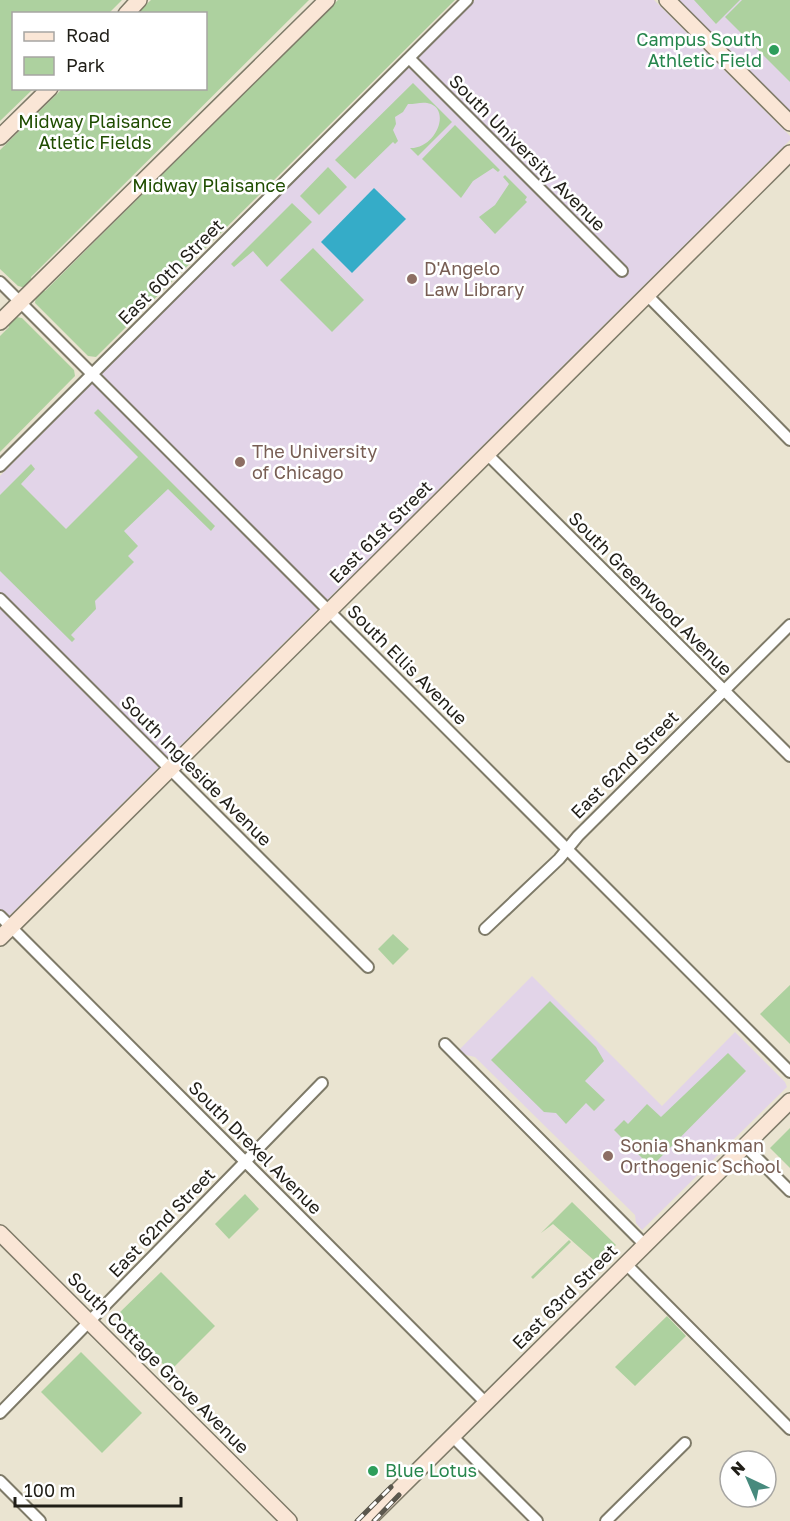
<svg xmlns="http://www.w3.org/2000/svg" width="790" height="1521" viewBox="0 0 790 1521" font-family="'Golos Text',sans-serif">
  <style>
    .education { fill: #e2d4e8 }
    .green { fill: #add19f }
    .water { fill: #35acc8 }
    .lines { fill: none; stroke-linecap: round; stroke-linejoin: round }
    .street-casing { stroke: #7e7a68; stroke-width: 14 }
    .secondary-casing { stroke: #7e7a68; stroke-width: 18 }
    .street { stroke: #fff; stroke-width: 10 }
    .secondary { stroke: #fae6d6; stroke-width: 15 }
    .rail-casing { stroke: #5b574d; stroke-width: 5 }
    .rail { stroke: #fff; stroke-width: 3; stroke-dasharray: 9; stroke-linecap: butt }
    .leisure-dot { fill: #2e9e5b; stroke: #fff; stroke-width: 2 }
    .education-dot { fill: #8d6e63; stroke: #fff; stroke-width: 2 }
    .labels { text-anchor: middle; stroke-width: 5; stroke-linejoin: round; paint-order: stroke }
    .leisure-label { font-size: 18px; fill: #27864d; stroke: #fff; text-anchor: end }
    .park-label { font-size: 18px; fill: #1f4d01; stroke: #fff }
    .street-label { font-size: 18px; fill: #201e17; stroke: #fff }
    .education-label { font-size: 18px; fill: #785e54; stroke: #fff; text-anchor: start }
  </style>
  <rect width="100%" height="100%" fill="#eae4d1"/>
  <path class="education" d="M475 0H654L790 136V140L0 925V476Z
    M679 0H790V111Z
    M532 976 662 1106 735 1032 785 1082 787 1087 731 1142 726 1151H722L642 1230 636 1223 635 1215 475 1057 462 1054 459 1050Z"/>
  <path class="green" d="M0 0H122L109 13 14 14V88L33 89 0 121Z
    M151 0H309L31 277 32 281 26 288 18 286 0 269V150L62 89 206 88V14L137 13Z
    M338 0H455L96 357 88 356 35 303 36 295 41 290 45 291Z
    M694 0H740L716 24Z
    M742 0H790V82L725 17Z
    M413 83 452 122 418 156 410 148C434 149 451 113 431 104 423 101 417 104 408 104L403 112 395 117 396 124 393 130 398 141 395 144 393 142 355 179 335 160Z
    M455 125 500 170 498 172 493 168 473 181 461 198 422 159Z
    M328 167 347 187 319 215 300 196Z
    M505 175 527 197 525 200 527 202 495 234 479 217 495 205 509 184 503 177Z
    M292 203 312 222 267 267 253 251 234 267 231 264Z
    M313 248 364 300 332 332 280 280Z
    M16 317 22 318 74 370 75 376 0 452V336L9 327 7 323Z
    M98 409 215 526 211 531 168 489 124 531 138 546 128 556 134 562 95 601 96 609 71 635 75 639 72 642 0 571V495L31 464 35 469 21 484 66 529 138 457 94 413Z
    M393 934 409 949 393 965 378 949Z
    M790 985V1044L760 1014Z
    M550 1001 596 1047 604 1061 585 1081 605 1100 594 1111 586 1103 566 1124 556 1113 544 1112 491 1060Z
    M728 1053 746 1071 651 1167 614 1130 624 1120 628 1124 647 1104 661 1117Z
    M790 1128V1168L770 1148Z
    M245 1194 259 1209 229 1239 215 1224Z
    M572 1202 616 1245 597 1263 553 1224 541 1233Z
    M569 1240 571 1242 533 1279 531 1277Z
    M161 1272 215 1326 170 1371 115 1317Z
    M667 1316 686 1336 635 1386 615 1367Z
    M81 1352 142 1413 102 1453 41 1392Z"/>
  <path class="water" d="M374 188 406 219 352 273 321 242Z"/>
  <g class="lines">
    <defs>
      <path id="street" d="M409 58 622 271
        M0 282 790 1072
        M647 295 790 440
        M487 454 790 756
        M0 466 467 0
        M0 599 368 967
        M0 916 486 1403
        M485 929 559 859 578 836 790 625
        M445 1044 645 1245
        M745 1146 790 1191
        M626 1264 790 1429
        M0 1413 322 1083
        M452 1436 537 1521
        M0 1481 40 1521
        M606 1521 685 1443"/>
      <path id="secondary" d="M667 0 790 123
        M126 14 139 0
        M0 137 50 88
        M0 322 327 0
        M0 938 790 153
        M0 1233 289 1521
        M367 1521 790 1101"/>
    </defs>
    <use href="#street" class="street-casing"/>
    <use href="#secondary" class="secondary-casing"/>
    <use href="#street" class="street"/>
    <use href="#secondary" class="secondary"/>
    <defs>
      <path id="rail" d="M357 1521 391 1487
        M374 1521 399 1495"/>
    </defs>
    <use href="#rail" class="rail-casing"/>
    <use href="#rail" class="rail"/>
  </g>
  <g class="leisure-dot">
    <circle cx="774" cy="50" r="6"/>
    <circle cx="373" cy="1471" r="6"/>
  </g>
  <g class="education-dot">
    <circle cx="412" cy="279" r="6"/>
    <circle cx="240" cy="462" r="6"/>
    <circle cx="608" cy="1156" r="6"/>
  </g>
  <g class="labels">
    <g class="leisure-label">
      <text x="762" y="46">Campus South<tspan x="762" dy="21">Athletic Field</tspan></text>
      <text x="385" y="1477" text-anchor="start">Blue Lotus</text>
    </g>
    <g class="park-label">
      <text x="95" y="128">Midway Plaisance<tspan x="95" dy="21">Atletic Fields</tspan></text>
      <text x="209" y="192">Midway Plaisance</text>
    </g>
    <g class="street-label">
      <text transform="translate(527 153) rotate(45)" y="6">South University Avenue</text>
      <text transform="translate(171 272) rotate(-45)" y="6">East 60th Street</text>
      <text transform="translate(381 532) rotate(-45)" y="6">East 61st Street</text>
      <text transform="translate(650 594) rotate(45)" y="6">South Greenwood Avenue</text>
      <text transform="translate(407 665) rotate(45)" y="6">South Ellis Avenue</text>
      <text transform="translate(625 765) rotate(-45)" y="6">East 62nd Street</text>
      <text transform="translate(196 771) rotate(45)" y="6">South Ingleside Avenue</text>
      <text transform="translate(255 1148) rotate(45)" y="6">South Drexel Avenue</text>
      <text transform="translate(162 1223) rotate(-46)" y="6">East 62nd Street</text>
      <text transform="translate(565 1297) rotate(-45)" y="6">East 63rd Street</text>
      <text transform="translate(158 1363) rotate(45)" y="6">South Cottage Grove Avenue</text>
    </g>
    <g class="education-label">
      <text x="424" y="275">D'Angelo<tspan x="424" dy="21">Law Library</tspan></text>
      <text x="252" y="458">The University<tspan x="252" dy="21">of Chicago</tspan></text>
      <text x="620" y="1152">Sonia Shankman<tspan x="620" dy="21">Orthogenic School</tspan></text>
    </g>
  </g>
  <rect x="12" y="12" width="195" height="78" fill="#ffffff" stroke="#a6a5a2" stroke-width="1.5"/>
  <rect x="24" y="32" width="30" height="9" fill="#fae6d6" stroke="#a6a5a2" stroke-width="1.5"/>
  <text x="66" y="42" font-size="18" fill="#201e17">Road</text>
  <rect x="24" y="57" width="30" height="18" fill="#add19f" stroke="#a6a5a2" stroke-width="1.5"/>
  <text x="66" y="72" font-size="18" fill="#201e17">Park</text>
  <g transform="translate(748 1479) rotate(316)"><circle r="28" fill="#ffffff" stroke="#a6a5a2" stroke-width="1.5"/>
  <path d="M0-4.5L10 22L0 15L-10 22Z" fill="#478a7d"/>
  <text y="-9" font-size="16" font-weight="bold" text-anchor="middle" fill="#201e17">N</text>
  </g>
  <path d="M15 1497v9h166v-9" fill="none" stroke="#201e17" stroke-width="3"/>
  <text x="24" y="1497" font-size="18" fill="#201e17" stroke="#ffffff" stroke-width="4.5" paint-order="stroke">100 m</text>
</svg>
